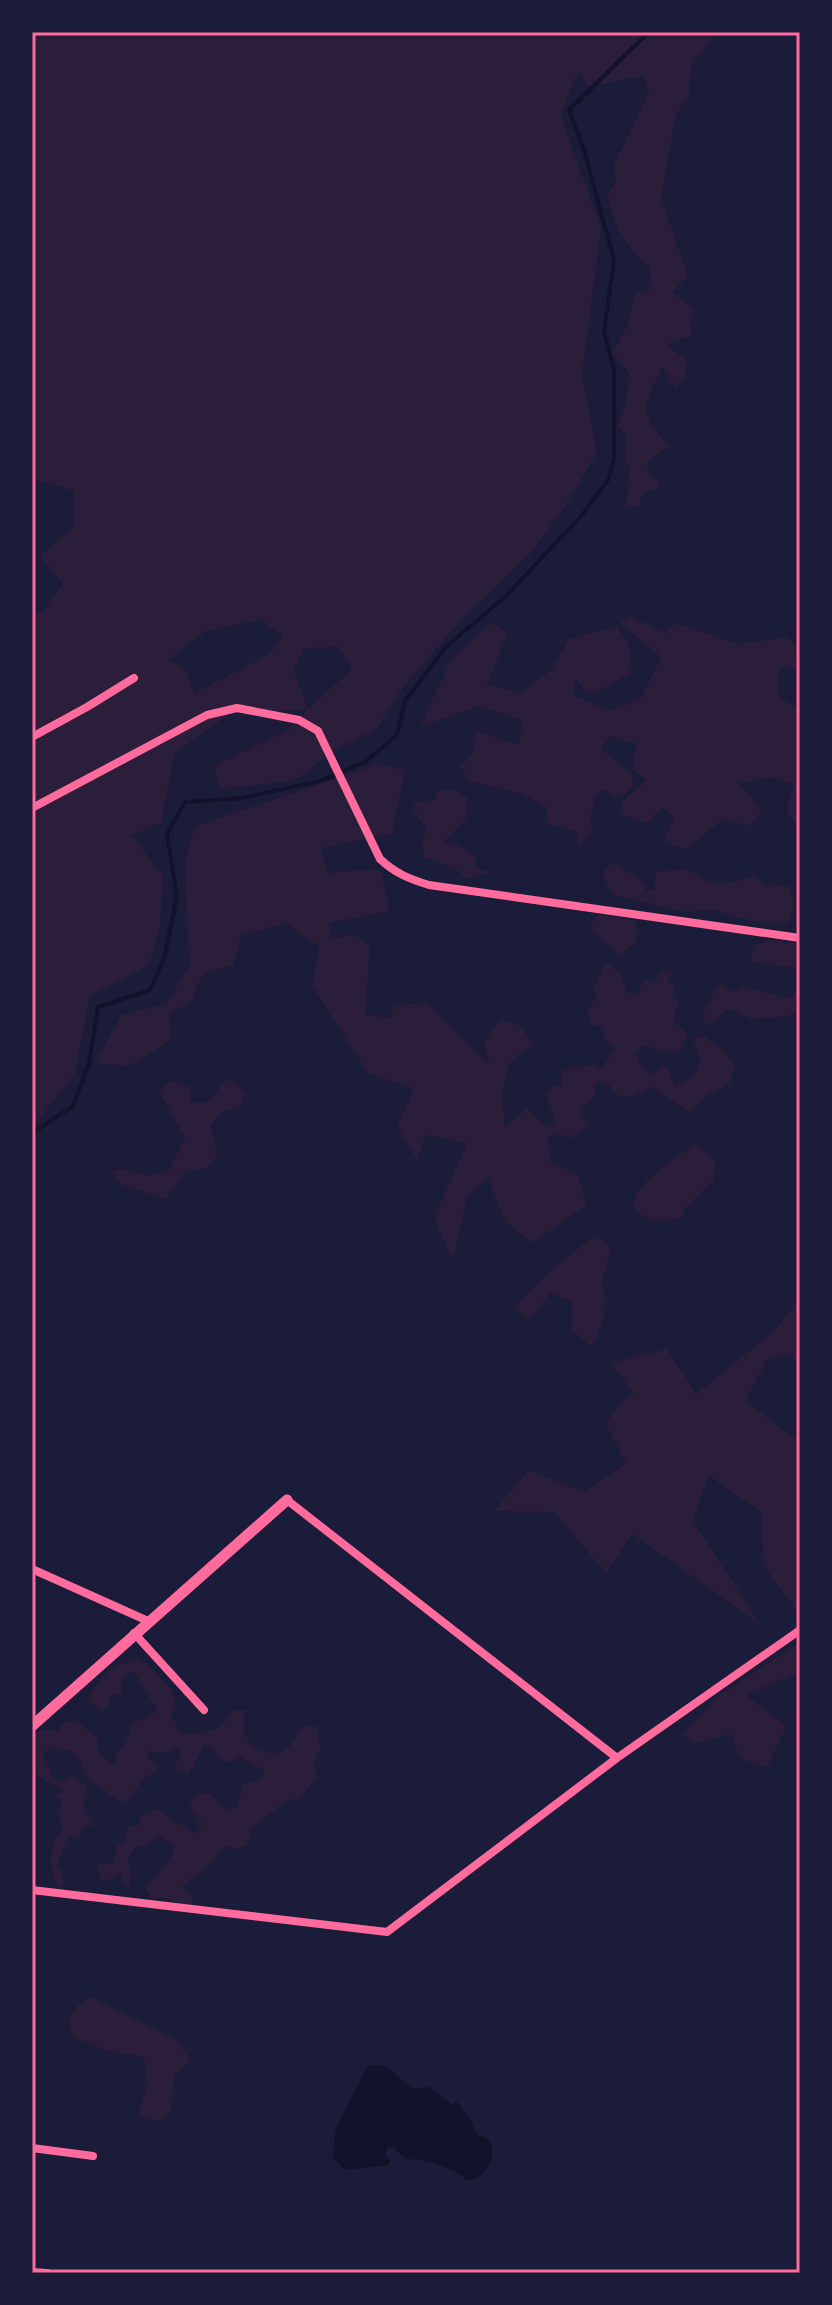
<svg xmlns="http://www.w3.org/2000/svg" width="832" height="2305" viewBox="0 0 832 2305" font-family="'Asap Condensed',sans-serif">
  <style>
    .green { fill: #2a1e3b; fill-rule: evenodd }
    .water { fill: #12122b }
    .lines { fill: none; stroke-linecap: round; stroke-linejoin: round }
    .stream { stroke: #12122b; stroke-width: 4 }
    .minor { stroke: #ff6b9d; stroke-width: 8 }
    .secondary { stroke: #ff6b9d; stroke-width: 11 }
    .neatline { fill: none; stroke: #ff6b9d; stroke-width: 3 }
  </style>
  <rect width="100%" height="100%" fill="#1b1b3a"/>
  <path class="green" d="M32 32H716L691 67 689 95 676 115 661 197 688 276 672 292 692 308 691 335 667 345 686 360 685 379 676 388 663 367C643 408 637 410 669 446L648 461 647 469 660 484 658 489 643 493 639 506 626 507 630 469 624 458 627 436 617 426 626 405 629 373 612 353 626 328 636 293 652 289 650 268C628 250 613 224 607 196L616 182 614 165 649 93 644 76 586 87 582 71 576 77 561 115 601 229 582 375 597 453 566 505 530 554 461 620 401 690 377 729 336 749 296 780 220 789 214 766 291 728 307 710 231 713 175 753 161 823 132 835 163 876 160 929 149 965 90 996 75 1074 38 1121 32 1122V616L44 610 63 583 39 556 73 527 74 491 32 479ZM260 620 283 635 271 653 195 693 185 669 168 660 206 631ZM339 647 352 669 308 709 294 671 304 648Z
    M630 616 665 633 675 623 739 644 787 637 795 644 800 670 779 667V698L800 709V829L786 812 793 784 770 777 739 783 762 810 750 826 723 819 686 850 664 841 674 817 662 807 648 823 620 814 622 802 646 780 632 769 636 744 610 736 601 749 631 773 634 785 622 797 614 798 605 789 596 795 590 818 593 827 579 850 576 832 548 824 546 807 523 794 468 781 460 765C474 758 477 746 475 731L519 745 522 720 478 706 420 727 451 659 492 622 508 633 487 684 521 693 552 669 569 639 617 626 628 643 632 672 598 691 586 693 576 678 573 695 610 711 641 698 661 657 620 623Z
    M378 764 405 770 392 833 321 848 328 873 380 869 390 911 329 923 331 938 356 935 370 947 365 1015 391 1018 394 1005 427 1003 489 1064 484 1041 500 1020 520 1025 533 1045 511 1061 502 1092 505 1127 527 1108 548 1128 554 1123V1115L546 1096 554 1085 561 1087 562 1072 573 1066 579 1069 594 1065 600 1069 616 1049 604 1038 603 1026H593L587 1012 597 996 594 987 606 962 619 972 627 992 637 995 643 981H655L659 974 672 971 668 982 676 985 672 995 678 1002 673 1020 688 1034 679 1052 665 1053 644 1045 636 1053 641 1068 652 1074 667 1066 675 1085C691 1080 696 1074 701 1058L693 1039 704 1036 724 1051 735 1066 730 1083 707 1096 689 1112 651 1087 632 1096 619 1097 608 1084 596 1082 595 1094 581 1112 589 1124 570 1139 556 1132 548 1138 550 1162 577 1173 587 1205 533 1243 506 1223 488 1178 467 1197 453 1261 434 1218 467 1143 426 1135 417 1160 397 1126 414 1089 368 1073 312 986 319 947 286 923 241 936 233 965 203 974 190 1004 169 1014 171 1040 130 1066 95 1063 121 1015 166 1004 189 966 185 858 195 826Z
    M456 789 468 799 465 821 443 842 453 843 477 856 475 867 491 873 466 878 456 869 424 857 422 844 426 829 413 809 416 802 435 800 439 790Z
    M613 862 644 883 646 891 654 889 656 872 688 869C715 890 724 884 755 876L764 884 788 886 794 904 788 922 769 925 712 910 687 912 612 895 602 872Z
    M597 914 636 920 637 941 619 956 590 928Z
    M775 939 784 943 800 942V968L751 962 753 945Z
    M721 984 732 992 742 986 788 999 800 988V1010L788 1016 750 1019 734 1010 725 1011 708 1026 701 1016 712 1000 713 990Z
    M228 1078 239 1085 245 1095 240 1107 221 1112 210 1127 218 1154 207 1168 184 1172 166 1199 122 1185 111 1171 124 1169 147 1176 168 1171 185 1137 159 1092 170 1081 189 1087 191 1102 207 1103Z
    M697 1144 715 1161 714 1180 685 1208 682 1218 652 1221 634 1209C635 1204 634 1200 636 1195 640 1183 684 1149 697 1144Z
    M595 1235 611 1247 601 1284C610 1304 603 1329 591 1347L572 1330V1301L550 1293 536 1313 525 1319 515 1306 552 1270Z
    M800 1297V1363L787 1354 768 1358 746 1401 794 1438 800 1439V1607L796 1610 764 1566 761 1512 709 1476 693 1520 760 1624 632 1534 606 1573 554 1512 494 1511 529 1470 584 1492 626 1463 606 1424 621 1402 634 1393 611 1363 667 1349 696 1394 775 1330Z
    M800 1642V1672L746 1695 787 1727 767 1768 739 1758 731 1734 693 1744 683 1734 718 1696Z
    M138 1659 147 1664 173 1691 176 1706 170 1715 176 1722 178 1733C202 1733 222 1735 233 1710H246L243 1727 250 1745 276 1756 291 1745 303 1725 316 1726 321 1748 314 1763 317 1777 302 1797 284 1803 251 1829 249 1844 238 1849 226 1846 205 1869 182 1886 194 1899 190 1906 164 1898 152 1899 145 1888C155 1874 174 1862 174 1845L159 1836 145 1845 136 1846 128 1860 131 1870 130 1888 123 1884 122 1874 104 1882 99 1876 97 1864H113L118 1844 126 1842 125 1834 130 1826H138L142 1814 157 1809 195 1834 202 1824 190 1806 194 1795 207 1793 218 1800 225 1809 238 1808 242 1785 261 1779 265 1771 240 1757 228 1763 219 1757 212 1747 204 1746 189 1774 173 1770 181 1753 179 1746 165 1753 149 1751 147 1757 157 1763V1771L143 1780 125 1804C121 1803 91 1782 88 1778 82 1770 81 1757 70 1751 65 1749 56 1749 51 1748L43 1753 53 1778 61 1782 71 1776 85 1784 89 1794 83 1804 94 1825 83 1828 78 1840 68 1836 57 1866 63 1872 64 1884 59 1888C48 1873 47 1845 62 1831L59 1812 62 1803 56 1796 65 1790C28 1773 32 1777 32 1736L39 1731H58L63 1723 76 1720 97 1738 99 1753 115 1766 116 1755 126 1743 132 1723 157 1711 134 1671 121 1679 122 1694 110 1696 108 1706 102 1712 89 1699C101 1674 110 1666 138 1659Z
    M91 1997 178 2041 191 2061 174 2076 171 2111 159 2122 138 2113 148 2085 144 2057 108 2051 73 2037 68 2021 79 2004Z"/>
  <path class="water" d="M377 2065 388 2068 413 2089 429 2087 452 2105 457 2102 463 2107V2111L469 2117 477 2135C504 2137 491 2178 471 2180 465 2180 460 2175 455 2172 439 2164 423 2159 406 2159L393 2147H388L385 2154 390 2161 388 2165 345 2170 332 2157 336 2128 368 2066Z"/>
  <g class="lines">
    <path class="stream" d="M32 1133 73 1106 89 1063 98 1007 150 990 164 959 177 896 167 834 185 802 243 798 320 781 365 762 397 735 405 701 446 647 507 595 582 515 608 480 614 460V370L604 331 614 260 584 150 569 110 649 32"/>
    <path class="minor" d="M32 737 87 707 134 678
      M32 808 207 715 237 708 299 720 318 731 380 859C395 873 409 879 429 885L800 938
      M287 1500 617 1758
      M32 1569 148 1621
      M134 1633 204 1710
      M32 1890 387 1932 617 1758 800 1630
      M32 2148 93 2156
      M32 2272 47 2273"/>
    <path class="secondary" d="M32 1726 287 1500"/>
  </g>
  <rect width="832" height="2305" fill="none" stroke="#1b1b3a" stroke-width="68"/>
  <rect x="34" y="34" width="764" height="2237" class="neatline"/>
</svg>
